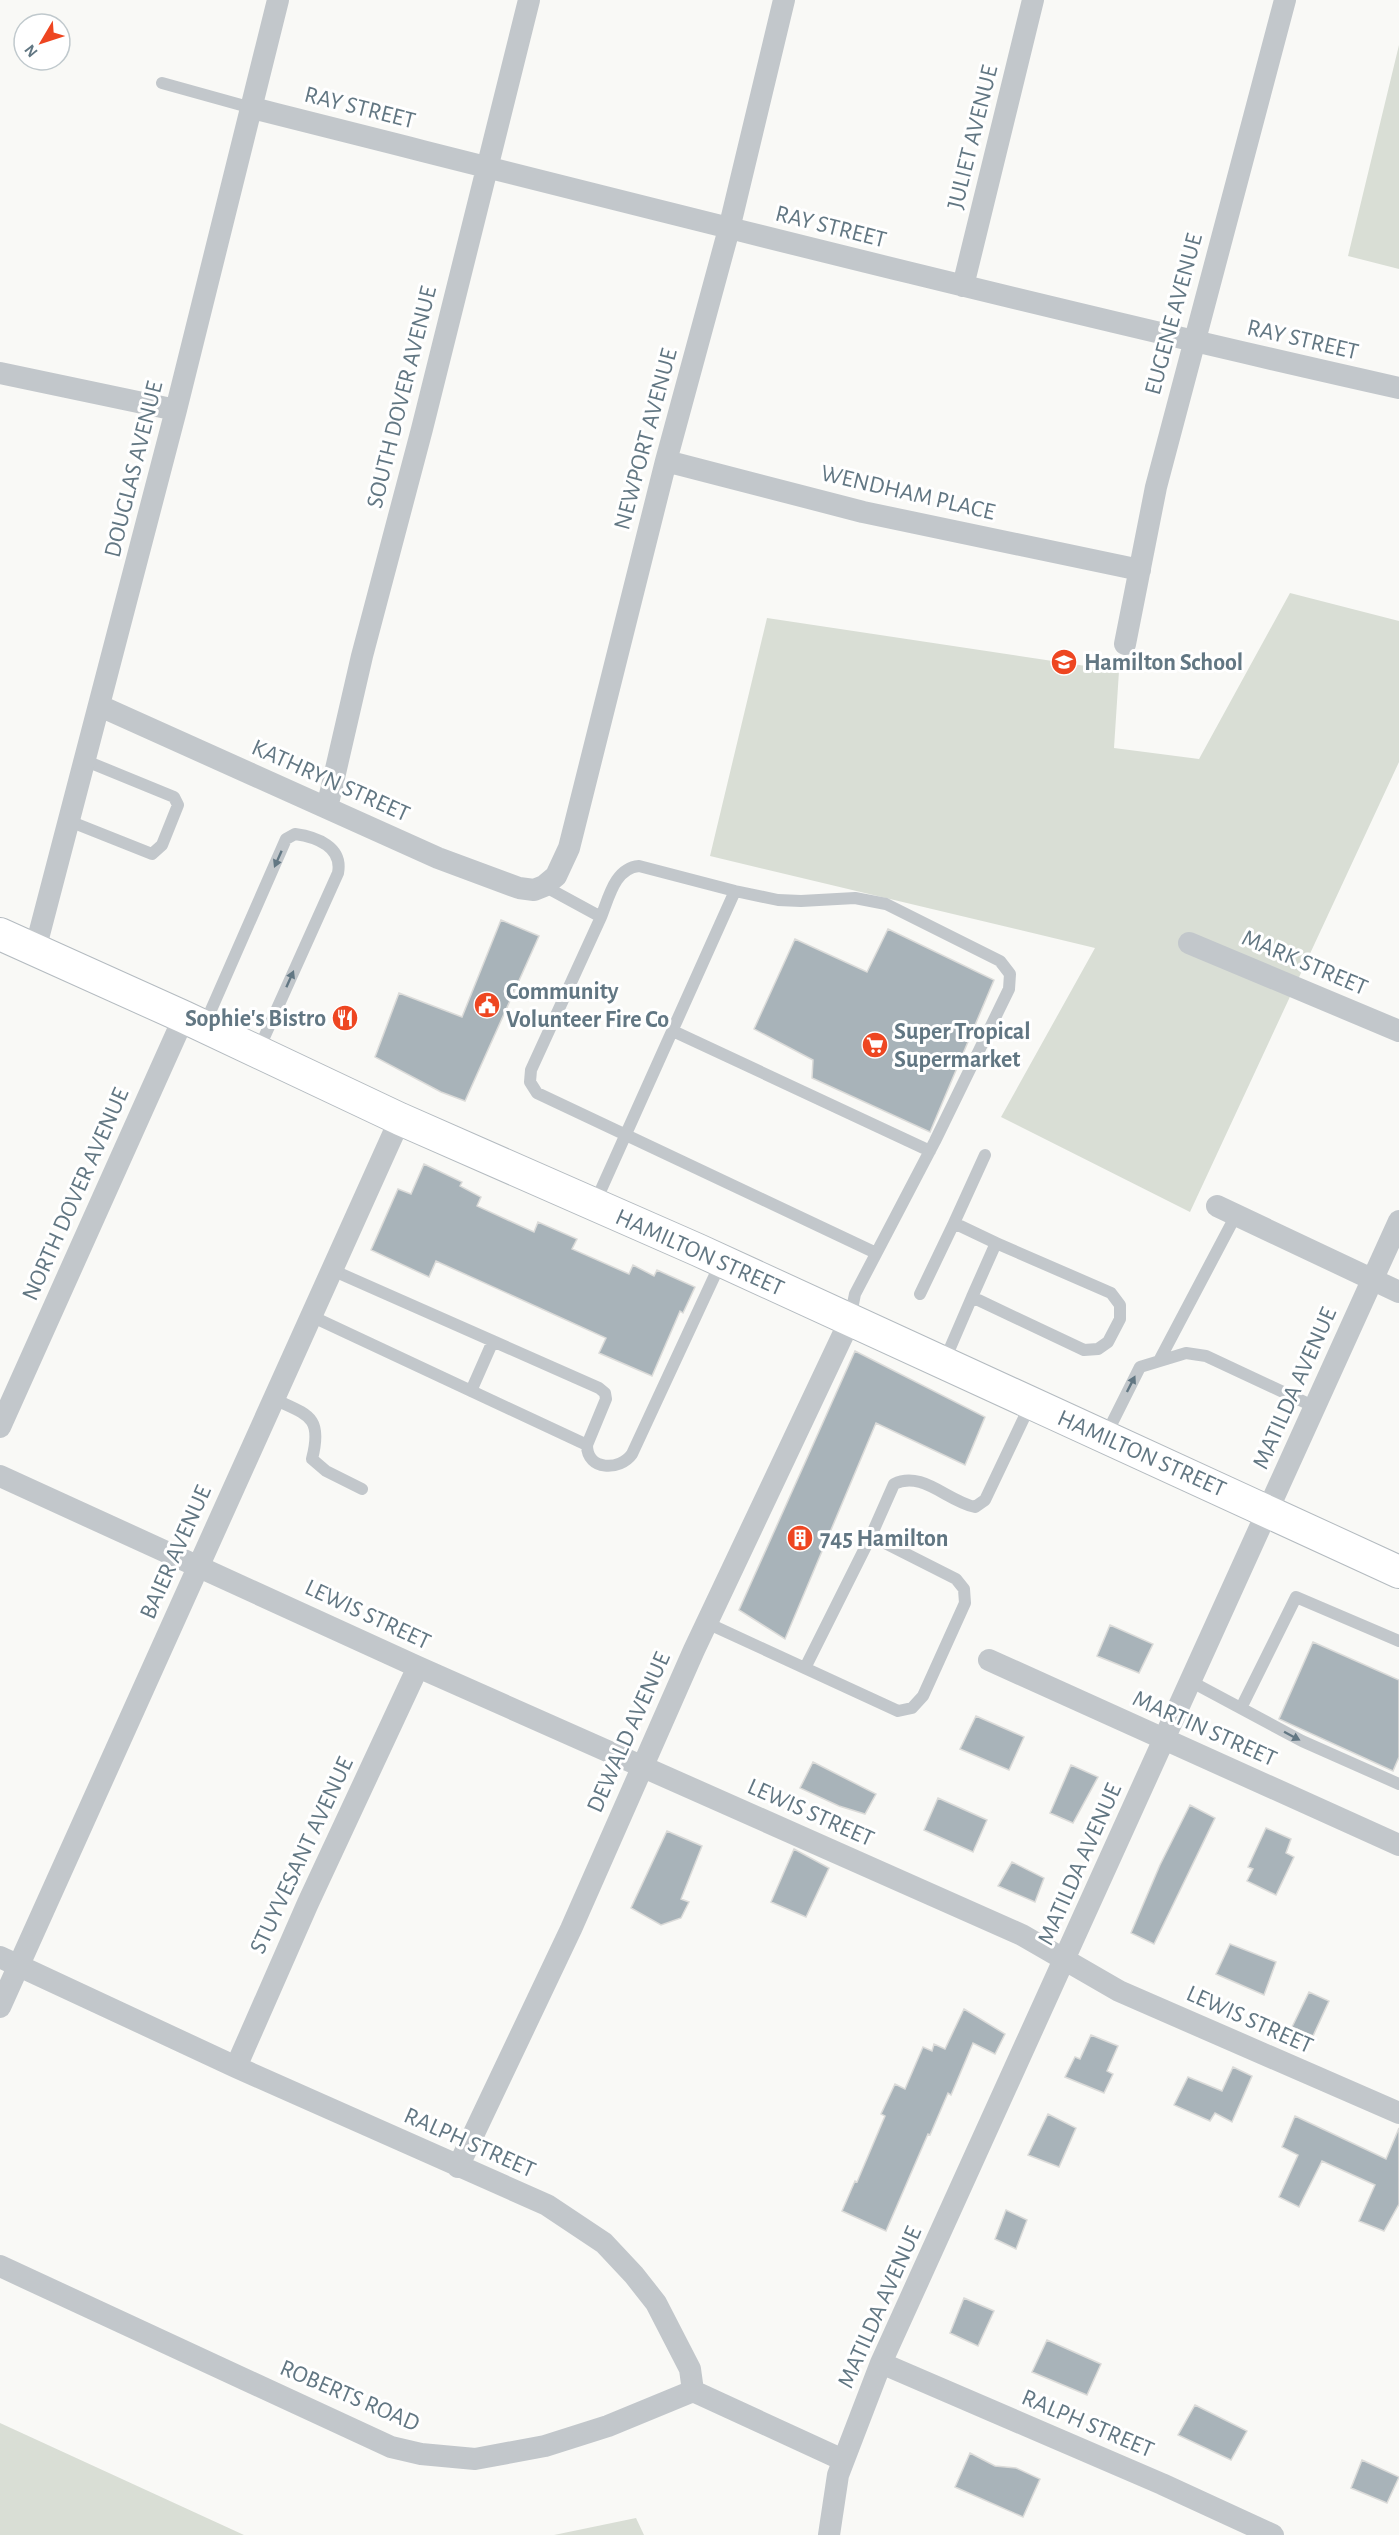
<svg xmlns="http://www.w3.org/2000/svg" width="1399" height="2535" viewBox="0 0 1399 2535" font-family="'Alegreya Sans',sans-serif">
  <style>
    .green { fill: #d9ded5 }
    .building { fill: #a8b3b9; stroke: #dbdbd9; stroke-width: 1.5 }
    .lines { fill: none; stroke-linecap: round; stroke-linejoin: round }
    .secondary-casing { stroke: #b4bbc0; stroke-width: 34 }
    .lane { stroke: #c2c7cb; stroke-width: 12 }
    .street { stroke: #c2c7cb; stroke-width: 22 }
    .secondary { stroke: #fff; stroke-width: 32 }
    .oneway { fill: #627783 }
    .labels { text-anchor: middle; stroke-width: 6; stroke-linejoin: round; paint-order: stroke }
    .street-label { font-size: 24px; fill: #627783; stroke: #fff }
    .poi-label { font-size: 24px; font-weight: bold; fill: #627783; stroke: #fff; text-anchor: start }
  </style>
  <rect width="100%" height="100%" fill="#f9f9f6"/>
  <path class="green" d="M1399 45V269L1348 256Z
    M1290 593 1399 621V762L1190 1212 1001 1117 1095 948 710 856 767 618 1119 671 1114 748 1199 759Z
    M0 2423 244 2535H0Z
    M636 2518 644 2535H554Z"/>
  <path class="building" d="M501 920 539 936 465 1101 441 1092 375 1057 399 993 462 1017Z
    M888 929 994 980 930 1132 812 1078 813 1060 754 1029 795 939 867 972Z
    M424 1164 462 1182 460 1186 481 1197 477 1206 534 1232 538 1222 577 1239 572 1249 629 1274 633 1265 654 1276 657 1270 695 1287 683 1313 680 1311 652 1376 599 1353 606 1338 436 1261 429 1277 371 1250 398 1189 411 1194Z
    M855 1351 985 1417 965 1465 876 1423 785 1639 739 1610Z
    M1110 1625 1153 1644 1139 1673 1097 1656Z
    M1313 1642 1399 1680V1757L1393 1771 1279 1719Z
    M976 1716 1024 1737 1009 1770 960 1749Z
    M813 1762 876 1794 865 1814 839 1806 800 1788Z
    M1071 1765 1098 1777 1073 1823 1050 1813Z
    M938 1798 987 1820 973 1852 924 1830Z
    M1190 1805 1215 1818 1154 1944 1131 1933 1160 1865Z
    M1266 1828 1291 1839 1286 1853 1294 1857 1276 1895 1247 1881 1253 1869 1248 1867Z
    M667 1831 702 1846 681 1899 689 1902 681 1918 661 1925 631 1908Z
    M794 1849 829 1868 806 1917 771 1902Z
    M1012 1862 1044 1878 1035 1902 998 1886Z
    M1230 1944 1276 1962 1264 1995 1216 1974Z
    M1309 1992 1329 2001 1313 2036 1292 2027Z
    M964 2009 1005 2034 995 2054 973 2043 951 2095 948 2093 930 2135 928 2134 886 2231 842 2211 855 2181 857 2182 885 2116 881 2114 895 2084 905 2089 923 2047 932 2051 934 2044 945 2049Z
    M1091 2035 1118 2046 1107 2071 1113 2074 1104 2093 1065 2077 1075 2057 1080 2059Z
    M1233 2067 1252 2076 1232 2122 1215 2113 1210 2121 1174 2105 1188 2077 1222 2091Z
    M1048 2114 1076 2128 1059 2167 1028 2155Z
    M1295 2116 1386 2159 1399 2128V2204L1384 2231 1359 2221 1375 2185 1322 2161 1299 2207 1279 2197 1298 2155 1282 2147Z
    M1006 2210 1027 2220 1016 2249 995 2239Z
    M964 2298 994 2311 978 2346 950 2333Z
    M1047 2340 1101 2364 1087 2395 1032 2372Z
    M1195 2405 1247 2431 1231 2460 1178 2435Z
    M970 2453 995 2466 1016 2468 1040 2479 1023 2517 955 2487Z
    M1362 2460 1399 2477 1387 2503 1351 2488Z"/>
  <g class="lines">
    <defs>
      <path id="secondary" d="M0 934 184 1017 400 1119 698 1250 1399 1572"/>
    </defs>
    <use href="#secondary" class="secondary-casing"/>
    <path class="lane" d="M162 83 252 108
      M69 821 152 854 162 845 178 805 174 797 86 761
      M544 886 601 917C609 897 615 868 639 866L735 891 778 900 801 901 855 898 886 904 1000 961 1010 974 1009 989 935 1141 855 1294 850 1319
      M601 917 531 1070 530 1082 537 1093 876 1253
      M204 1026 286 839 295 834C317 837 343 847 338 873L258 1051
      M673 1031 930 1151
      M985 1155 954 1223 996 1243
      M595 1203 735 891
      M332 1270 599 1388 605 1393 606 1399 587 1445C587 1471 620 1471 632 1454L721 1262
      M920 1294 954 1223
      M311 1316 587 1445
      M1160 1359 1236 1215
      M944 1362 972 1297 1084 1350 1098 1349 1108 1342 1120 1319V1305L1111 1293 996 1243 972 1297
      M471 1391 493 1341
      M274 1399C308 1415 323 1416 312 1459L326 1471 362 1489
      M1106 1435 1140 1367 1186 1353 1206 1356 1315 1407
      M707 1623 898 1711 912 1708 923 1696 965 1603 964 1589 956 1579 871 1536 894 1484C922 1470 947 1501 975 1507L985 1500 1031 1403
      M805 1668 871 1536
      M1190 1681 1302 1741 1399 1784
      M1241 1708 1296 1597 1399 1641"/>
    <path class="street" d="M252 108C634 204 1015 302 1399 388
      M963 286 1033 0
      M0 373 176 410
      M666 461 863 512 1140 570
      M1125 644 1156 487 1285 0
      M100 706 438 858 519 888 534 890 544 886 556 876 569 848 666 461 729 229 784 0
      M327 808 362 656 422 429 529 0
      M1189 943 1399 1031
      M35 950 176 410 278 0
      M1217 1206 1399 1292
      M0 1427 184 1017
      M0 1476 418 1667 1022 1935 1119 1991 1399 2113
      M989 1660 1399 1845
      M0 1957 236 2067 547 2205 604 2243 634 2275 656 2303 690 2369 693 2391 843 2460
      M0 2007 400 1119
      M236 2067 308 1903 418 1667
      M458 2167 571 1929 694 1650 850 1320
      M0 2266 391 2447 421 2454 475 2459 545 2446 608 2426 693 2391
      M881 2363 1162 2484 1273 2535
      M829 2535 838 2475 881 2363 1399 1221"/>
    <use href="#secondary" class="secondary"/>
  </g>
  <defs><path id="oneway-solid" d="M-6-.8H1V-3.2L6.5 0L1 3.2V.8H-6Z" transform="scale(1.5)"/></defs>
  <g class="oneway">
    <use href="#oneway-solid" transform="translate(278 859) rotate(114)"/>
    <use href="#oneway-solid" transform="translate(290 979) rotate(-66)"/>
    <use href="#oneway-solid" transform="translate(1131 1384) rotate(-63)"/>
    <use href="#oneway-solid" transform="translate(1292 1736) rotate(28)"/>
  </g>
  <defs>
    <symbol id="school-disc" viewBox="-11 -11 22 22"><circle r="9.5" fill="#ee4621" stroke="#fff"/><path d="M0-5L7-2L0 1L-7-2ZM-4 1L0 2.5L4 1V4Q0 6-4 4Z" fill="#fff"/></symbol>
    <symbol id="civic-disc" viewBox="-11 -11 22 22"><circle r="9.5" fill="#ee4621" stroke="#fff"/><path d="M-.6-6.5H3V-4.5H.6V-3L4-1V1h2V6H-6V1h2V-1L-.6-3ZM-1.2 2.5V6h2.4V2.5Z" fill="#fff"/></symbol>
    <symbol id="restaurant-disc" viewBox="-11 -11 22 22"><circle r="9.5" fill="#ee4621" stroke="#fff"/><path d="M-5-6h1v4h1v-4h1v4h1v-4h1v5L-1.5 .5V6h-2V.5L-5-1ZM5-6V6H3V1.5H1.5Q1.5-4 5-6Z" fill="#fff"/></symbol>
    <symbol id="supermarket-disc" viewBox="-11 -11 22 22"><circle r="9.5" fill="#ee4621" stroke="#fff"/><path d="M-6-5.5h2.5l.6 2H6L4.5 2H-2.5L-4.4-4H-6ZM-1.5 3.2a1.3 1.3 0 1 0 .1 0ZM3 3.2a1.3 1.3 0 1 0 .1 0Z" fill="#fff"/></symbol>
    <symbol id="building-disc" viewBox="-11 -11 22 22"><circle r="9.5" fill="#ee4621" stroke="#fff"/><path d="M-4-6H4V6H1V3H-1V6H-4ZM-2.5-4.3h1.7v1.8h-1.7ZM.8-4.3h1.7v1.8H.8ZM-2.5-1h1.7V.8h-1.7ZM.8-1h1.7V.8H.8Z" fill="#fff"/></symbol>
  </defs>
  <g fill-rule="evenodd">
    <use href="#school-disc" x="1049" y="647" width="30" height="30"/>
    <use href="#civic-disc" x="472" y="990" width="30" height="30"/>
    <use href="#restaurant-disc" x="330" y="1003" width="30" height="30"/>
    <use href="#supermarket-disc" x="860" y="1030" width="30" height="30"/>
    <use href="#building-disc" x="785" y="1523" width="30" height="30"/>
  </g>
  <g class="labels">
    <g class="street-label">
      <text transform="translate(360 107) rotate(14)" y="8">RAY STREET</text>
      <text transform="translate(972 137) rotate(-76)" y="8">JULIET AVENUE</text>
      <text transform="translate(831 226) rotate(14)" y="8">RAY STREET</text>
      <text transform="translate(1173 314) rotate(-75)" y="8">EUGENE AVENUE</text>
      <text transform="translate(1303 339) rotate(13)" y="8">RAY STREET</text>
      <text transform="translate(401 397) rotate(-76)" y="8">SOUTH DOVER AVENUE</text>
      <text transform="translate(645 439) rotate(-75)" y="8">NEWPORT AVENUE</text>
      <text transform="translate(133 469) rotate(-76)" y="8">DOUGLAS AVENUE</text>
      <text transform="translate(908 492) rotate(13)" y="8">WENDHAM PLACE</text>
      <text transform="translate(331 780) rotate(24)" y="8">KATHRYN STREET</text>
      <text transform="translate(1305 962) rotate(23)" y="8">MARK STREET</text>
      <text transform="translate(75 1194) rotate(-66)" y="8">NORTH DOVER AVENUE</text>
      <text transform="translate(700 1252) rotate(24)" y="8">HAMILTON STREET</text>
      <text transform="translate(1294 1388) rotate(-66)" y="8">MATILDA AVENUE</text>
      <text transform="translate(1142 1453) rotate(24)" y="8">HAMILTON STREET</text>
      <text transform="translate(175 1552) rotate(-66)" y="8">BAIER AVENUE</text>
      <text transform="translate(368 1614) rotate(25)" y="8">LEWIS STREET</text>
      <text transform="translate(1205 1728) rotate(24)" y="8">MARTIN STREET</text>
      <text transform="translate(628 1732) rotate(-66)" y="8">DEWALD AVENUE</text>
      <text transform="translate(811 1812) rotate(24)" y="8">LEWIS STREET</text>
      <text transform="translate(301 1855) rotate(-65)" y="8">STUYVESANT AVENUE</text>
      <text transform="translate(1079 1864) rotate(-66)" y="8">MATILDA AVENUE</text>
      <text transform="translate(1250 2019) rotate(24)" y="8">LEWIS STREET</text>
      <text transform="translate(470 2142) rotate(24)" y="8">RALPH STREET</text>
      <text transform="translate(879 2307) rotate(-66)" y="8">MATILDA AVENUE</text>
      <text transform="translate(350 2395) rotate(23)" y="8">ROBERTS ROAD</text>
      <text transform="translate(1088 2423) rotate(23)" y="8">RALPH STREET</text>
    </g>
    <g class="poi-label">
      <text x="1084" y="670">Hamilton School</text>
      <text x="506" y="999">Community<tspan x="506" dy="28">Volunteer Fire Co</tspan></text>
      <text x="326" y="1026" text-anchor="end">Sophie's Bistro</text>
      <text x="894" y="1039">Super Tropical<tspan x="894" dy="28">Supermarket</tspan></text>
      <text x="820" y="1546">745 Hamilton</text>
    </g>
  </g>
  <g transform="translate(42 42) rotate(231)"><circle r="28" fill="#ffffff" stroke="#c0c9cd" stroke-width="1.5"/>
  <path d="M0-4.5L10 22L0 15L-10 22Z" fill="#ee4621"/>
  <text y="-9" font-size="16" font-weight="bold" text-anchor="middle" fill="#627783">N</text>
  </g>
</svg>
